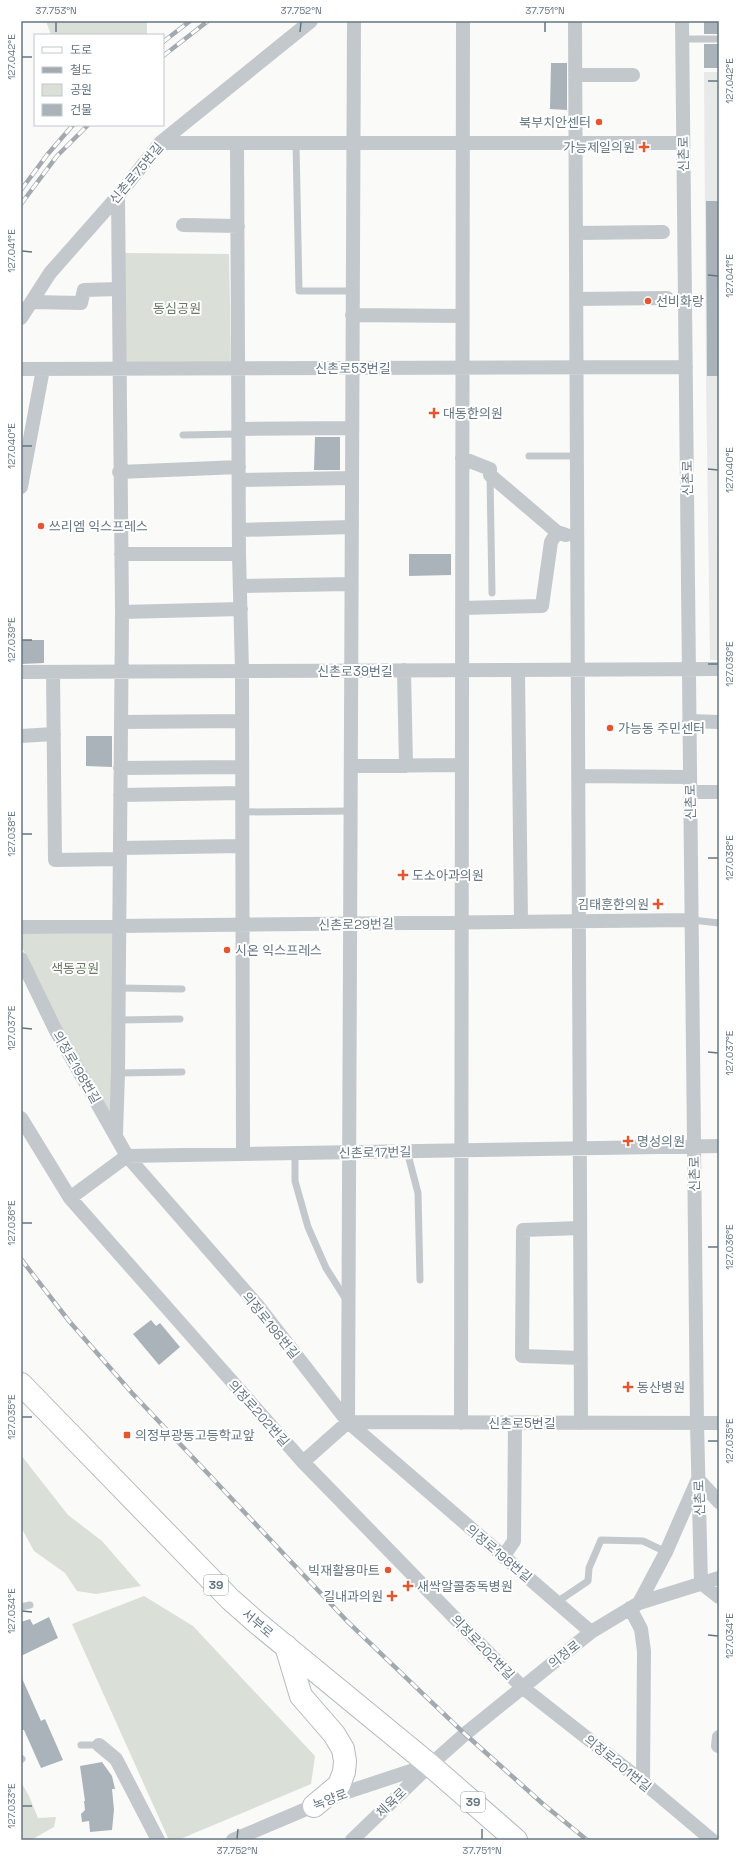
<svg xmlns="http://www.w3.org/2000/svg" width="740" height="1861" viewBox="0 0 740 1861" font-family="'Space Grotesk','Noto Sans KR',sans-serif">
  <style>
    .built { fill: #e8e9e9 }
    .green { fill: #dadfd7 }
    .building { fill: #aab3b9 }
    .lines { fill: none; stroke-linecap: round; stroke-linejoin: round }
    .primary-casing { stroke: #b5babe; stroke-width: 24 }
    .service { stroke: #c3c8cc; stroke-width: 7 }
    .minor { stroke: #c3c8cc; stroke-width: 14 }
    .primary { stroke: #fff; stroke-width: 22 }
    .rail-casing { stroke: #a2aab0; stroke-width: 4.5 }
    .rail { stroke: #fff; stroke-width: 3; stroke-dasharray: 9; stroke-linecap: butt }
    .ticks { fill: none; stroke: #657683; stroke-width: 1.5 }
    .poi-dot { fill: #e4572e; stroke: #fff; stroke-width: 1.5 }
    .labels { text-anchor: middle; stroke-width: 4; stroke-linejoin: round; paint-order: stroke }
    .shield { fill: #fff; stroke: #939fa8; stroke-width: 1 }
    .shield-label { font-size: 12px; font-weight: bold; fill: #657683 }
    .poi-label { font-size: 13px; fill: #657683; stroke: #fff; text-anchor: start }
    .street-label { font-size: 13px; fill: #657683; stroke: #fff }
    .park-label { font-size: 13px; fill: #687a64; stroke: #fff }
    .neatline { fill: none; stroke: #657683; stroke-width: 1.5 }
    .ticks-label { font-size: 10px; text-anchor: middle; fill: #657683 }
  </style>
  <rect width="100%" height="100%" fill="#fafaf8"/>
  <path class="built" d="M704 72H719V660H710L706 378Z"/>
  <path class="green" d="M46 21H147V35H51Z
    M125 253 229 254 231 363 124 364Z
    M21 929 114 930 113 1117 75 1054 39 984 21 945Z
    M21 1455 68 1515 102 1541 141 1586 96 1594 77 1591 65 1573 34 1551 21 1527Z
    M144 1596 193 1626 315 1756 311 1784 178 1840H169L72 1624Z
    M21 1782 29 1796 38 1818 56 1817 54 1827 31 1840H21Z"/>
  <path class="building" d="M704 21H719V34H704Z
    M704 44H719V68H704Z
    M551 63H567V110L550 109Z
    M706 201H719V376H707Z
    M315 437H340V470H314Z
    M409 554H451V575L409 576Z
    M21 640H44V663L21 664Z
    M86 736H112V767L86 766Z
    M151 1320 156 1326 160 1323 180 1347 159 1365 133 1334Z
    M49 1617 58 1638 21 1656V1622L30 1619 33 1625Z
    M21 1676 41 1721 45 1719 63 1760 41 1768 24 1730H21Z
    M102 1762 112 1776 115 1789H112L114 1810 112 1830 90 1832 89 1821 82 1822 81 1814 85 1810 84 1801H85L80 1766Z"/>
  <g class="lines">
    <defs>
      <path id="primary" d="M21 1384 230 1599 256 1622 430 1765 516 1840
        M286 1646 301 1696 334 1734 343 1749 345 1761 344 1772 339 1785 314 1806"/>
    </defs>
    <use href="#primary" class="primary-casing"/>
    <path class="service" d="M682 39H719
      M296 143 299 291H352
      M183 435 239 434
      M529 456H577
      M490 475 492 593
      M242 812 350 811
      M692 920 719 923
      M119 988 182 989
      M119 1020 180 1019
      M118 1073 182 1072
      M407 1151 418 1193 420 1280
      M295 1153V1181L308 1227 326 1268 347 1301
      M557 1602 588 1581 589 1568 601 1540 643 1541 666 1552
      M21 1607 30 1605
      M81 1745H99
      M21 1758 22 1759"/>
    <path class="minor" d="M575 21 581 1423
      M682 21 697 1424 701 1583
      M575 75H633
      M160 143H683
      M237 143 239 554 242 671 243 1154
      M183 225 238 226
      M576 233 663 232
      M576 299 667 298
      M32 302 81 303 84 290 119 289
      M352 315 462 316
      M21 318 50 273 118 196 160 143 311 21
      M21 369 686 367
      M239 429 352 428
      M462 458 490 469V475L557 532 566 535
      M119 472 239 467
      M239 480 352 478
      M21 487 43 369
      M240 530 352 527
      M121 554H239
      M241 586 351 584
      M462 608 542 606 551 542 557 532
      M122 612 241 609
      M404 670 406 766
      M518 670 521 922
      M21 672 719 669
      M53 672 55 860 120 859
      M689 721 719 722
      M121 722 242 721
      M21 736 54 734
      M351 766 462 765
      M120 768 242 767
      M578 776 690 777
      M690 792H719
      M120 795 242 793
      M120 848 242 846
      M21 927 692 920
      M21 959 55 1029 127 1156 258 1306 348 1422 591 1632
      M21 1118 70 1198 303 1462 522 1687 643 1782 712 1840
      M116 1134 118 1073 122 612 118 196
      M70 1198 127 1156 719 1146
      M580 1228 523 1230 522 1356 581 1358
      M348 1422 719 1423
      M461 1423 463 21
      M303 1462 348 1422 354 21
      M503 1557 514 1541 515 1423
      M701 1583 719 1597
      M639 1603 666 1552 698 1479 719 1502
      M630 1608 641 1629 644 1651 643 1782
      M99 1745 116 1759 158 1840
      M718 1746 719 1737
      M233 1840 344 1793 426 1766
      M352 1840 430 1765 465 1734 591 1632 639 1603 719 1578"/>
    <use href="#primary" class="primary"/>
    <defs>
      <path id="rail" d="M163 42 190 21
        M163 56 208 21
        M21 190 47 155 73 125
        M21 204 57 156 88 125
        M21 1259 69 1321 132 1393 347 1621 465 1734 543 1804 587 1840"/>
    </defs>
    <use href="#rail" class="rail-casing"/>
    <use href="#rail" class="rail"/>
  </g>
  <path class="ticks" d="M56 32V22M300 32 301 22M545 32V22M22 57H32M708 81H718M22 251 32 252M708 275 718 276M22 446H32M708 469 718 470M22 640H32M708 664H718M22 834H32M708 858H718M22 1028 32 1029M708 1052 718 1053M22 1223H32M708 1247H718M22 1417H32M708 1441H718M22 1611 32 1612M708 1635 718 1636M22 1806H32M237 1839 238 1829M482 1839V1829"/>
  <g class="poi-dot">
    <circle cx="599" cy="122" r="4"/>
    <path d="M642 141h4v4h4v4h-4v4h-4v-4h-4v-4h4z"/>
    <circle cx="648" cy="301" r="4"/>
    <path d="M432 407h4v4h4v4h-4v4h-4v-4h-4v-4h4z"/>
    <circle cx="41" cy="526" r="4"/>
    <circle cx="610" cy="728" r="4"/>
    <path d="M401 869h4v4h4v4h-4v4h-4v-4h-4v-4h4z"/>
    <path d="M656 898h4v4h4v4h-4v4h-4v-4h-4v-4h4z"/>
    <circle cx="227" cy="950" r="4"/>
    <path d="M626 1135h4v4h4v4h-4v4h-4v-4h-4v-4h4z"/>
    <path d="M626 1381h4v4h4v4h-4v4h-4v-4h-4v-4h4z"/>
    <rect x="123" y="1431" width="8" height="8" rx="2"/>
    <circle cx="388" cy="1570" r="4"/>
    <path d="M406 1580h4v4h4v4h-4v4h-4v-4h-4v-4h4z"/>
    <path d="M390 1590h4v4h4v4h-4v4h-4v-4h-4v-4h4z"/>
  </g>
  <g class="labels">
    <g class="shield">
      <rect x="204" y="1575" width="24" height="20" rx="3"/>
      <rect x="461" y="1792" width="24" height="20" rx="3"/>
    </g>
    <g class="shield-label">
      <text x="216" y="1589">39</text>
      <text x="473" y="1806">39</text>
    </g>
    <g class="poi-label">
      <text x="591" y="127" text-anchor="end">북부치안센터</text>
      <text x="635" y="152" text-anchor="end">가능제일의원</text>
      <text x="656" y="306">선비화랑</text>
      <text x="443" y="418">대동한의원</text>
      <text x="49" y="531">쓰리엠 익스프레스</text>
      <text x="618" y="733">가능동 주민센터</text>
      <text x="412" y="880">도소아과의원</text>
      <text x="649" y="909" text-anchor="end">김태훈한의원</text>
      <text x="235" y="955">시온 익스프레스</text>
      <text x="637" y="1146">명성의원</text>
      <text x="637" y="1392">동산병원</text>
      <text x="135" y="1440">의정부광동고등학교앞</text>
      <text x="380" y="1575" text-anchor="end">빅재활용마트</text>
      <text x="417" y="1591">새싹알콜중독병원</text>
      <text x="383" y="1601" text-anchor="end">길내과의원</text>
    </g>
    <g class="street-label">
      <text transform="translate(683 154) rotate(-91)" y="5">신촌로</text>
      <text transform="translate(136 173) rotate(-50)" y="5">신촌로75번길</text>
      <text x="353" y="373">신촌로53번길</text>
      <text transform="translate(687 478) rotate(-91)" y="5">신촌로</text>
      <text x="355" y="676">신촌로39번길</text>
      <text transform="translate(690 802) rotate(-91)" y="5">신촌로</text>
      <text transform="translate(356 924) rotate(-1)" y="5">신촌로29번길</text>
      <text transform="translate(77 1067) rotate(60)" y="5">의정로198번길</text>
      <text transform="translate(375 1152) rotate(-1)" y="5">신촌로17번길</text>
      <text transform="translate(694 1174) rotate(-91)" y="5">신촌로</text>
      <text transform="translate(271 1325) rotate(51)" y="5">의정로198번길</text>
      <text transform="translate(259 1413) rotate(48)" y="5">의정로202번길</text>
      <text x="522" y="1428">신촌로5번길</text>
      <text transform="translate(699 1498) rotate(-92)" y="5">신촌로</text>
      <text transform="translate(499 1553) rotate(40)" y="5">의정로198번길</text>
      <text transform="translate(258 1623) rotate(40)" y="5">서부로</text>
      <text transform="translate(483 1647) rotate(46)" y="5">의정로202번길</text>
      <text transform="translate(564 1654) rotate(-38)" y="5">의정로</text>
      <text transform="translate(618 1763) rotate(39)" y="5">의정로201번길</text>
      <text transform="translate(330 1799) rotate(-21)" y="5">녹양로</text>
      <text transform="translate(391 1802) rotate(-44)" y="5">체육로</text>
    </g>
    <g class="park-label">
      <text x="177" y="313">동심공원</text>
      <text x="75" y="973">색동공원</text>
    </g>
  </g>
  <rect width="740" height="1861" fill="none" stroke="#ffffff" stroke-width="44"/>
  <rect x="34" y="34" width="130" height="92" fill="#ffffff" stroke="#c1c8cd"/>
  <rect x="42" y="47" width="20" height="6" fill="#ffffff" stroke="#c1c8cd"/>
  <text x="70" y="54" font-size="12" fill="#657683">도로</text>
  <rect x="42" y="67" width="20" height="6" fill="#a2aab0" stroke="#c1c8cd"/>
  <text x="70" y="74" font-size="12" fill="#657683">철도</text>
  <rect x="42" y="84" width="20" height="12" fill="#dadfd7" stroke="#c1c8cd"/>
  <text x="70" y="94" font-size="12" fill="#657683">공원</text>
  <rect x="42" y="104" width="20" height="12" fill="#aab3b9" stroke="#c1c8cd"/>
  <text x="70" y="114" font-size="12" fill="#657683">건물</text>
  <rect x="22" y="22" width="696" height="1817" class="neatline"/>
  <g class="ticks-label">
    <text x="56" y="14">37.753°N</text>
    <text x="301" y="14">37.752°N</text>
    <text x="545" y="14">37.751°N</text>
    <text transform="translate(11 57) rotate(-90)" y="4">127.042°E</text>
    <text transform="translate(729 81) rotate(-90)" y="4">127.042°E</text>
    <text transform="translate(11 251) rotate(-90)" y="4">127.041°E</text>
    <text transform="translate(729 276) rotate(-90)" y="4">127.041°E</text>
    <text transform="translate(11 446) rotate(-90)" y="4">127.040°E</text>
    <text transform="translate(729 470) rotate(-90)" y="4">127.040°E</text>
    <text transform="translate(11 640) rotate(-90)" y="4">127.039°E</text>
    <text transform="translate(729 664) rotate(-90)" y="4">127.039°E</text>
    <text transform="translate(11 834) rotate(-90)" y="4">127.038°E</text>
    <text transform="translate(729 858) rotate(-90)" y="4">127.038°E</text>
    <text transform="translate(11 1028) rotate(-90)" y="4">127.037°E</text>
    <text transform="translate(729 1053) rotate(-90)" y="4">127.037°E</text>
    <text transform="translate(11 1223) rotate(-90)" y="4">127.036°E</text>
    <text transform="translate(729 1247) rotate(-90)" y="4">127.036°E</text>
    <text transform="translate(11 1417) rotate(-90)" y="4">127.035°E</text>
    <text transform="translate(729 1441) rotate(-90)" y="4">127.035°E</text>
    <text transform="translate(11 1611) rotate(-90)" y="4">127.034°E</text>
    <text transform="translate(729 1636) rotate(-90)" y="4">127.034°E</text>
    <text transform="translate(11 1806) rotate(-90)" y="4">127.033°E</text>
    <text x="237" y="1854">37.752°N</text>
    <text x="482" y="1854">37.751°N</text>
  </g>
</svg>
